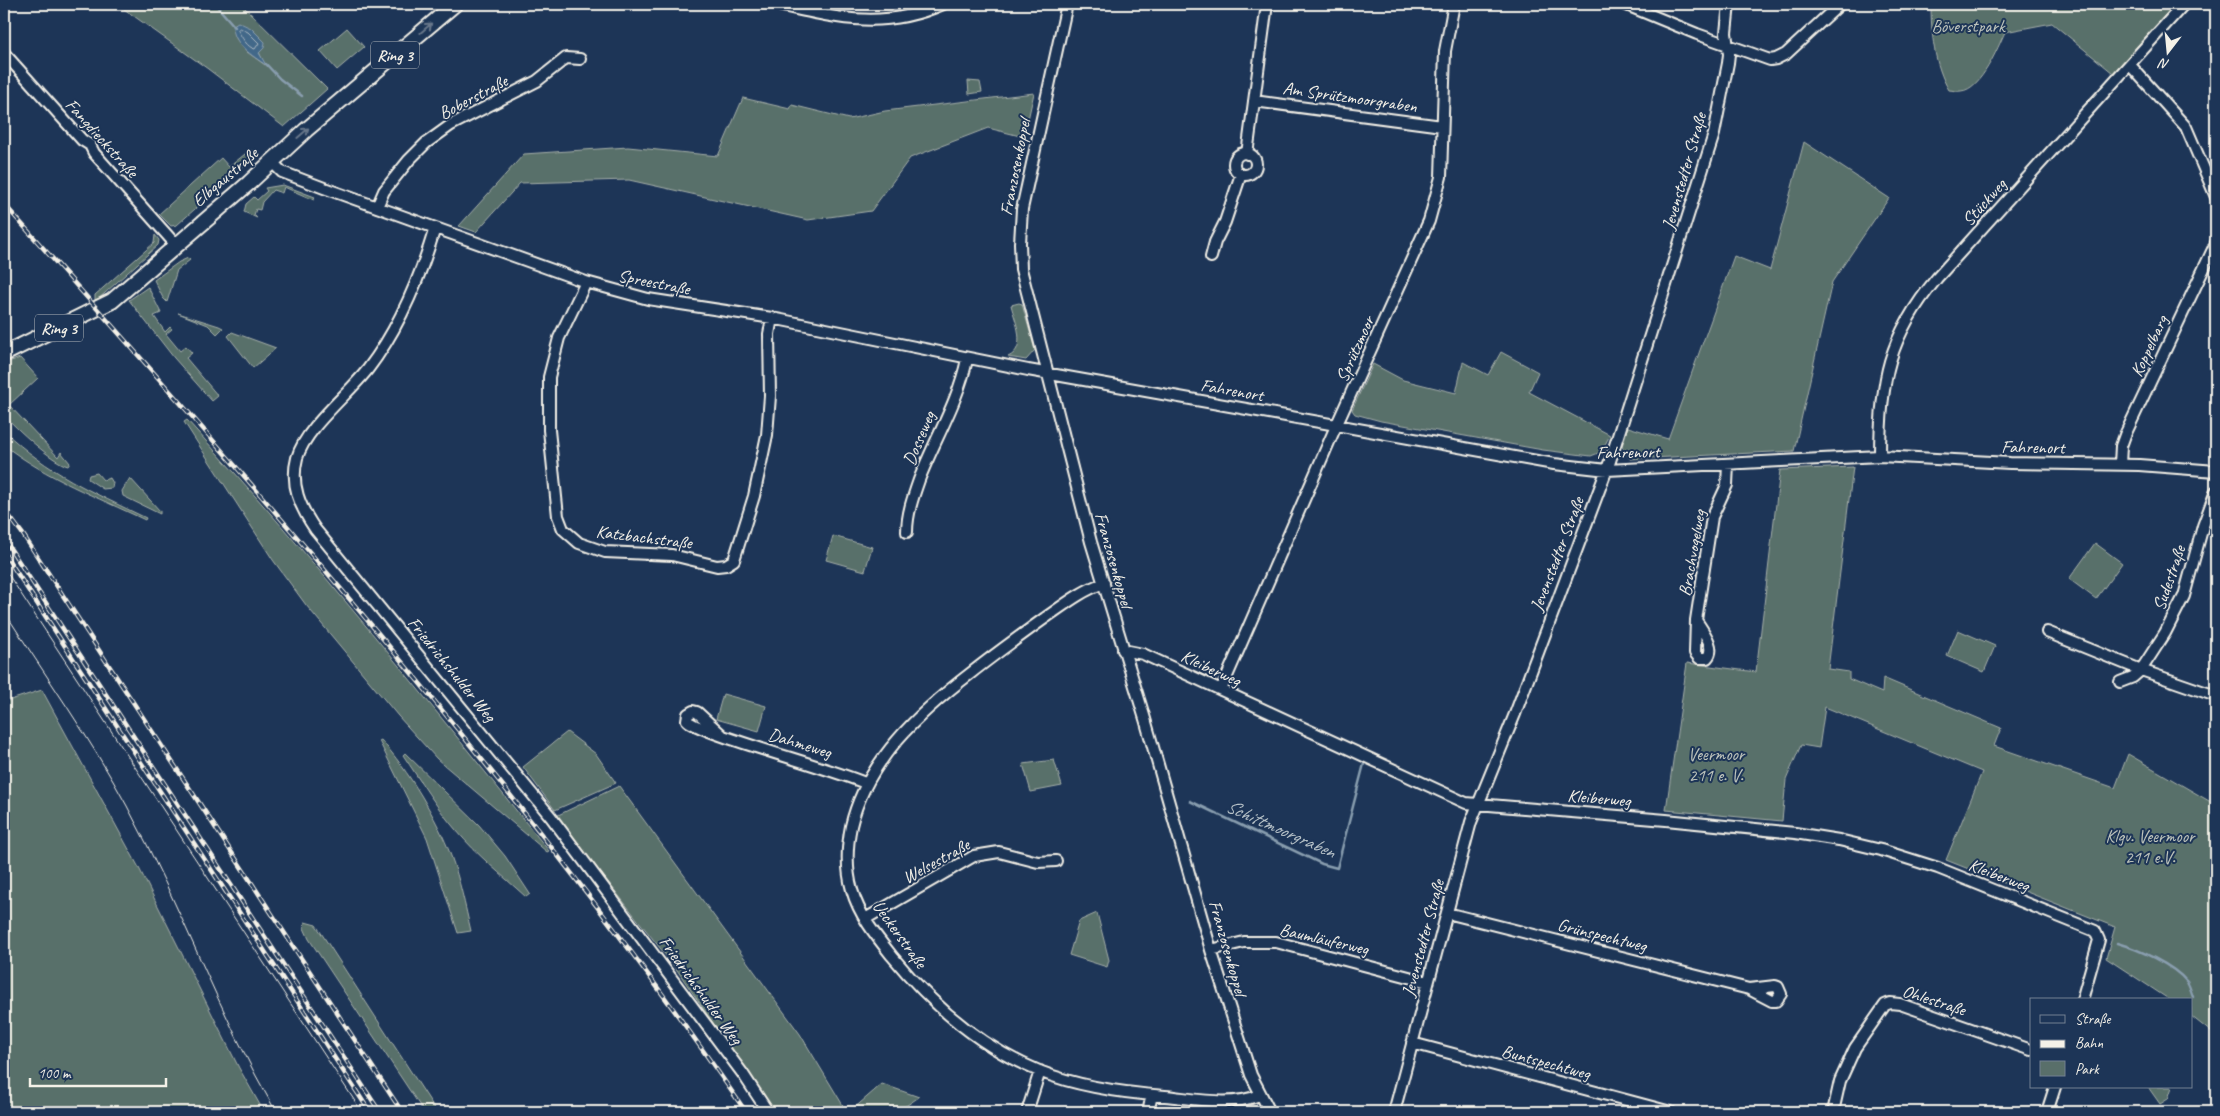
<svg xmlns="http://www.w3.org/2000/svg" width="2220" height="1116" viewBox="0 0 2220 1116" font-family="Caveat,sans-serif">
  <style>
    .green { fill: #596f6a; stroke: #a6b0a9; fill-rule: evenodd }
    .water { fill: #426789; stroke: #899eaf }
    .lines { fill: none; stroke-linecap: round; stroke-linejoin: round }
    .shore { stroke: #adbac2; stroke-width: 1 }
    .stream { stroke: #899eaf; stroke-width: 2.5 }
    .minor-casing { stroke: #f4f1e8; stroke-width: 14 }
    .major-casing { stroke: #f4f1e8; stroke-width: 18 }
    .minor { stroke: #1d3557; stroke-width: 10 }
    .major { stroke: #1d3557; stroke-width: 14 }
    .tram { stroke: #f4f1e8; stroke-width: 1 }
    .rail-casing { stroke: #f4f1e8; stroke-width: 4.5 }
    .rail { stroke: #1d3557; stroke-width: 2.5; stroke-dasharray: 8; stroke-linecap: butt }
    .oneway { stroke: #68778a }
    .labels { text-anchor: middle; stroke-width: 4; stroke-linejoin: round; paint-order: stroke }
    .shield { fill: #1d3557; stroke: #b4b9bc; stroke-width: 1 }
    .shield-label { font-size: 16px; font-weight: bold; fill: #f4f1e8 }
    .park-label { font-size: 18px; fill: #bec4bc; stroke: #1d3557 }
    .street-label { font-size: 18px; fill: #f4f1e8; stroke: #1d3557 }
    .water-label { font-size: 19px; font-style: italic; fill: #b6c1c7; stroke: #1d3557 }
  </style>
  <rect width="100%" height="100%" fill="#1d3557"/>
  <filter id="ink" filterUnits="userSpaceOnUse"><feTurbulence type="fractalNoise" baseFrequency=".02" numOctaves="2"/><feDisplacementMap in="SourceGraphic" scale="10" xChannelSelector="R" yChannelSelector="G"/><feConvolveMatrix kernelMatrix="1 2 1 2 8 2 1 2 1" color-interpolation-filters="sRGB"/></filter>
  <g filter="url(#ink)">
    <path class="green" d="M117 4H241L327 89 284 127 208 69ZM236 38 264 48 259 52 265 65 247 52Z
      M1931 4H2175L2113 73 2052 23 2005 32C1998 47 1981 90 1961 91 1957 92 1953 90 1949 90 1934 65 1931 32 1931 4Z
      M347 28 364 47 337 70 320 51Z
      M968 81 980 82 982 92 969 94Z
      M1034 93 1024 137 988 128 910 158 871 211 808 220 629 180 520 183 476 232 459 226 524 154 628 147 718 156 743 98 790 109 792 105 849 119 885 111Z
      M1804 142 1889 198 1832 282 1794 451 1630 459 1622 446 1628 427 1668 439 1734 256 1770 270Z
      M250 150 258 153 177 225 171 226 159 214 221 158 229 167Z
      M283 185 315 197 314 200 284 187 282 193 273 190 262 202 260 210 256 209 254 215 257 218 244 212 246 204 254 197 257 200 267 191 265 188Z
      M155 235 159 240 158 245 95 302V295L154 243Z
      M188 258 190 260 177 270 167 302 163 298 154 280 179 262Z
      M148 287 161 313 154 316 165 332 170 327 172 329 166 334 180 351 186 346 192 353 186 358 218 396 212 401 174 358 129 300Z
      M1019 303 1022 304 1035 350 1026 360 1008 357C1028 348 1015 321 1011 305Z
      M178 313 219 326 223 328 217 334 208 325Z
      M232 332 276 348 253 368 228 336Z
      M1501 352 1538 372 1529 392 1610 435 1601 452 1591 456 1543 450 1381 421 1355 414 1352 410 1373 364 1403 380 1456 393 1463 362 1488 375Z
      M20 358 38 378 9 405 58 457 61 452 70 463 68 466C52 462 16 428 4 415V370L8 362Z
      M187 420C314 558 431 705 549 851L547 852 437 759 398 716 306 605 273 560 184 422Z
      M4 431C48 473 92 492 146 518L145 520C97 497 46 478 4 445Z
      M1853 467 1828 669 1849 672V679L1882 693 1883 678 2001 728 1994 746 2115 788 2128 754 2216 805V1036L2191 1016V1000H2170L2106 958 2115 927 1946 860 1982 772 1825 707 1819 748 1801 745 1786 780 1782 821 1666 810 1687 663 1756 672 1780 470Z
      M97 473 103 480 110 478 113 483 112 488 103 489 88 479 89 475Z
      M130 478 160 511V514L123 496 122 491Z
      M833 536 872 547 865 571 826 560Z
      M2095 543 2122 563 2096 599 2069 579Z
      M1958 630 1995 646 1984 672 1947 656Z
      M42 690 138 866 239 1068 264 1112H168L167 1109 138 1112H4V702Z
      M723 694 766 706 759 731 716 719Z
      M567 732 596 754 616 783 555 810 523 767Z
      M381 740C408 770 437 818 451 856 460 880 465 906 471 931L458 933 427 838 379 741Z
      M405 753 479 825 505 856 530 894 526 897C502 875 477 855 456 830 436 807 420 780 403 755Z
      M1054 760 1062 786 1031 792 1023 764Z
      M619 786 800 1034 847 1112H774L675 967 556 816Z
      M1097 913 1109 960 1107 967 1069 955 1079 921Z
      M305 922 316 925 437 1112H424L309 939 304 928Z
      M882 1084 919 1097 897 1112H853L852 1110Z
      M2148 1087H2172L2168 1099 2160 1104Z"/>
    <path class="water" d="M238 22 251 28 265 42 264 48 259 53 266 65C253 56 232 44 233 25Z"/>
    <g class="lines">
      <path class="shore" d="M240 28 248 32 259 43 255 49C248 48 241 37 238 30Z"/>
      <path class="stream" d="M215 4 235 27
        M266 64 280 79 302 96
        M1190 801 1322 864 1337 868 1365 760
        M2117 943C2138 949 2174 965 2187 982 2190 987 2191 992 2193 997"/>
      <defs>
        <path id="minor" d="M774 4C836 18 882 31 943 4
          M1067 4 1022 209 1020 243 1021 269 1091 542 1145 719 1211 950 1251 1075 1270 1112
          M1624 4 1697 34 1770 60 1776 59 1786 54 1840 4
          M4 53 82 140 90 145 94 153 176 245
          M2130 65 2186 127 2216 197
          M1254 101 1442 126
          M1234 164a11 11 0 1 1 22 0a11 11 0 1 1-22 0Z
          M1247 154 1267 4
          M272 162 282 172 324 188 586 282 648 299 772 318 1028 370 1554 464 1607 470 1880 456 2010 463 2139 465 2216 471
          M377 207 384 191 409 160 426 143 451 125 537 81 566 58 580 59
          M435 228C420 278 400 327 368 369 348 395 306 427 297 458 290 485 300 507 315 529L551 817 743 1074 768 1112
          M1211 257 1215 242 1225 222 1241 174
          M586 282 559 338 549 377V430L558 516 563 529 579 543 605 552 672 555 717 566 726 565 734 560 754 496 767 435 770 396 769 334 772 318
          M1880 456C1880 381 1888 337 1937 278L2184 4
          M2120 464 2121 446 2125 435 2216 243
          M907 532C907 514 913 497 919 480 934 441 959 400 967 359
          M1104 583C1081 591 1064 605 1045 618 1020 636 995 654 971 673 920 712 866 761 851 826 847 846 846 869 852 890 859 915 876 936 892 956 932 1005 980 1047 1039 1071 1079 1087 1123 1093 1165 1096 1196 1099 1231 1107 1260 1095
          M1696 620C1702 630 1717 648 1707 658H1699L1695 653 1696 620 1712 517 1727 485 1728 464
          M2047 632 2141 670 2216 696
          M1123 650 1143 654 1466 803 1666 820 1795 833 1839 840 1881 850 1938 868 2095 931 2099 940 2082 1000
          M2120 682 2133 677 2141 670 2165 633 2184 596 2203 526 2216 491
          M1221 690 1333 433 1429 221 1441 177 1445 51 1454 4
          M722 735 697 712 693 711 688 714 687 720C695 732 841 771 867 784
          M1447 913 1749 989 1772 1001H1776L1781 994 1778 987 1775 986 1749 989
          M865 919 974 856 999 852 1038 862 1056 861
          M1211 950 1244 942H1276L1428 982
          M1412 1043 1671 1112
          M1027 1112 1040 1071
          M1148 1112 1152 1095
          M1394 1112 1471 822 1515 714 1610 461 1714 134 1728 63 1729 54 1726 33 1729 4
          M1833 1112 1840 1081 1855 1048 1885 1005 1890 1003 1900 1004 2031 1050
          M2047 1112 2055 1087"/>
        <path id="major" d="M4 354 112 301 249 183 306 130 455 4"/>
      </defs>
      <use href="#minor" class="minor-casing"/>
      <use href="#major" class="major-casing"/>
      <use href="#minor" class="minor"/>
      <use href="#major" class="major"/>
      <path class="tram" d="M4 568 362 1112
        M4 611C45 675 91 739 127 806 181 906 219 1014 276 1112"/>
      <defs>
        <path id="rail" d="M4 204C264 496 524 789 746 1112
          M4 509 22 533 402 1112
          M4 539 380 1112
          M4 553 370 1112"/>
      </defs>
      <use href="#rail" class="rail-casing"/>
      <use href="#rail" class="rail"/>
    </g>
    <defs><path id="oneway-shaft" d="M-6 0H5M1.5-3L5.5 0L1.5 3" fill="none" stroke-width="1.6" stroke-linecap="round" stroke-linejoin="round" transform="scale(1.25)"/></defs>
    <g class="oneway">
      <use href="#oneway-shaft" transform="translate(426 28) rotate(-41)"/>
      <use href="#oneway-shaft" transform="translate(303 133) rotate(-41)"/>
    </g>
  </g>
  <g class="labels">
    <g class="shield">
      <rect x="371" y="41.5" width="48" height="27" rx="4"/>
      <rect x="35" y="314.5" width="48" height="27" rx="4"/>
    </g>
    <g class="shield-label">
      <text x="395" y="61">Ring 3</text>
      <text x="59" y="334">Ring 3</text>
    </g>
    <g class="park-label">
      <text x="1968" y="32">Böverstpark</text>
      <text x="1716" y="760">Veermoor<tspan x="1716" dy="21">211 e. V.</tspan></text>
      <text x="2150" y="842">Klgv. Veermoor<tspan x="2150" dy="21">211 e.V.</tspan></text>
    </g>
    <g class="street-label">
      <text transform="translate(473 97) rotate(-28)" y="6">Boberstraße</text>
      <text transform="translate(1350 97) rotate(8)" y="6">Am Sprützmoorgraben</text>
      <text transform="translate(102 138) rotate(48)" y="6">Fangdieckstraße</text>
      <text transform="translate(1015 167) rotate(-79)" y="6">Franzosenkoppel</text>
      <text transform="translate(1684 171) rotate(-74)" y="6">Jevenstedter Straße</text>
      <text transform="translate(225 177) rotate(-41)" y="6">Elbgaustraße</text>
      <text transform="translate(1984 202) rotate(-48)" y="6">Stückweg</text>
      <text transform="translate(654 282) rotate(11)" y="6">Spreestraße</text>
      <text transform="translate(2149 346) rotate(-65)" y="6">Koppelbarg</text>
      <text transform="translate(1355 349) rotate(-66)" y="6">Sprützmoor</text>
      <text transform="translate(1232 390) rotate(10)" y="6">Fahrenort</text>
      <text transform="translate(919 438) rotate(-67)" y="6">Dosseweg</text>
      <text transform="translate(2033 447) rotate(1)" y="6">Fahrenort</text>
      <text transform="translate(1628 452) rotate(-1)" y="6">Fahrenort</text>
      <text transform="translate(644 537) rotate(7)" y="6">Katzbachstraße</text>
      <text transform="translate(1692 553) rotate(-80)" y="6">Brachvogelweg</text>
      <text transform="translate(1557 554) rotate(-69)" y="6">Jevenstedter Straße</text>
      <text transform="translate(1114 560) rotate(74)" y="6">Franzosenkoppel</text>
      <text transform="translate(2169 578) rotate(-71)" y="6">Sudestraße</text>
      <text transform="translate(1211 668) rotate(25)" y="6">Kleiberweg</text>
      <text transform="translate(452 669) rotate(51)" y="6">Friedrichshulder Weg</text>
      <text transform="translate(800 743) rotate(17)" y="6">Dahmeweg</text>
      <text transform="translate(1599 798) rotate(5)" y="6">Kleiberweg</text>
      <text transform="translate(936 861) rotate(-29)" y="6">Welsestraße</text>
      <text transform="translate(1999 875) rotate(21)" y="6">Kleiberweg</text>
      <text transform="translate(900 934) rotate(54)" y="6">Ueckerstraße</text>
      <text transform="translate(1602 935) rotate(14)" y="6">Grünspechtweg</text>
      <text transform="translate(1423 938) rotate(-75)" y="6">Jevenstedter Straße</text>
      <text transform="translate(1324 939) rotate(13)" y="6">Baumläuferweg</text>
      <text transform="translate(1228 948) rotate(74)" y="6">Franzosenkoppel</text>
      <text transform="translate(701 990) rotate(54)" y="6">Friedrichshulder Weg</text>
      <text transform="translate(1934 1000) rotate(18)" y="6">Ohlestraße</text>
      <text transform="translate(1546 1062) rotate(15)" y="6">Buntspechtweg</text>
    </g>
    <g class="water-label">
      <text transform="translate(1281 828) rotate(24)" y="7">Schittmoorgraben</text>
    </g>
  </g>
  <rect width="2220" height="1116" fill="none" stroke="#1d3557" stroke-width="20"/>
  <rect x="10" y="10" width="2200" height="1096" fill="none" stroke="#f4f1e8" stroke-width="2" filter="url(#ink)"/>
  <rect x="2030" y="998" width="162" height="90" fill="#1d3557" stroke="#738091"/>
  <rect x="2040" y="1015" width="25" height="8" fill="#1d3557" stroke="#738091"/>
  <text x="2075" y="1024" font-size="15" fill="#f4f1e8">Straße</text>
  <rect x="2040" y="1040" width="25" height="8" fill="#f4f1e8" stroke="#738091"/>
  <text x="2075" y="1048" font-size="15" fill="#f4f1e8">Bahn</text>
  <rect x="2040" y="1061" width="25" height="15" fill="#596f6a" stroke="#738091"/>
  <text x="2075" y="1074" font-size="15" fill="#f4f1e8">Park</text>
  <g transform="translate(2168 52) rotate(196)" stroke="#1d3557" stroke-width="4" paint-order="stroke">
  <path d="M0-4L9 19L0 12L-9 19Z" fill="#f4f1e8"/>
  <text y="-8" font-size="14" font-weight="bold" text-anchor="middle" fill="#f4f1e8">N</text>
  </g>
  <path d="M30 1078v8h136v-8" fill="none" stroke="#f4f1e8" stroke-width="2.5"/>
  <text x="38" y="1078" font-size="15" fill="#f4f1e8" stroke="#1d3557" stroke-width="4" paint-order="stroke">100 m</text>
</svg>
